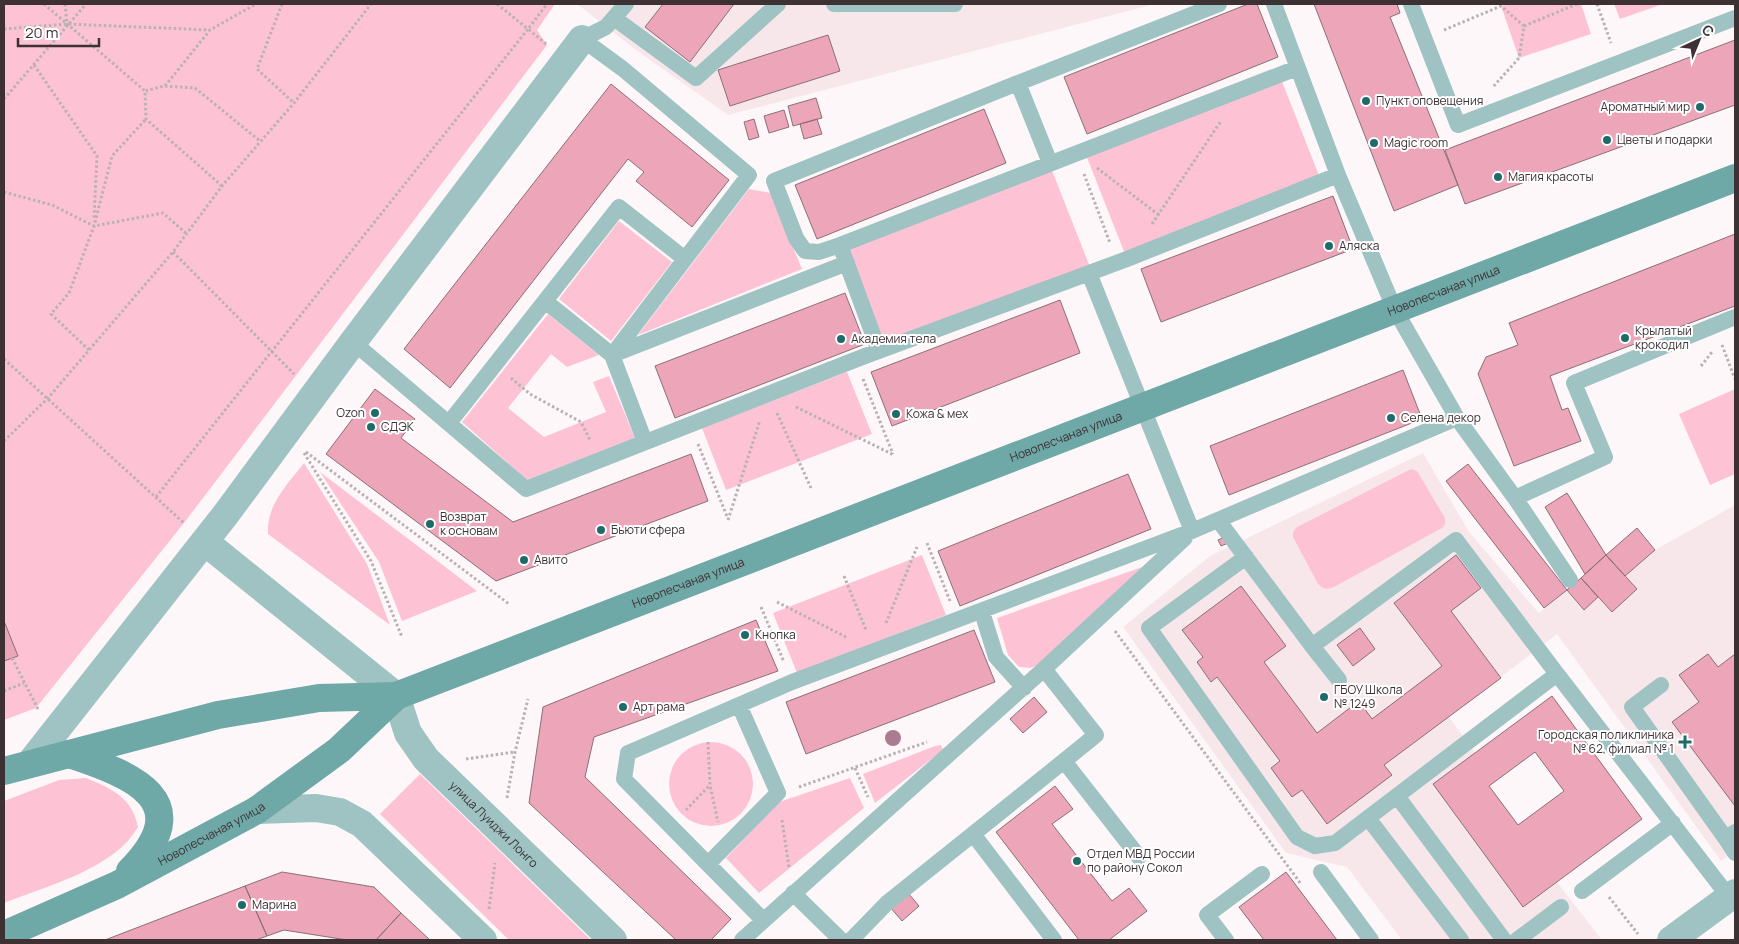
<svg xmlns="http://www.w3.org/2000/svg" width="1739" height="944" viewBox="0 0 1739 944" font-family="Manrope,sans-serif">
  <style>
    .built { fill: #f7e7eb }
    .green { fill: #fdc3d4 }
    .building { fill: #eda5ba; stroke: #8b6f76; fill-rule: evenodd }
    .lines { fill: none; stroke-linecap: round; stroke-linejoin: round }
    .path { stroke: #bab1b3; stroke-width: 3; stroke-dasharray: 2.5 2.5; stroke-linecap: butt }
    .service { stroke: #9ec3c2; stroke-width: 16 }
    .minor { stroke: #9ec3c2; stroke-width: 28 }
    .tertiary { stroke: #9ec3c2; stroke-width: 28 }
    .secondary { stroke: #6ea8a7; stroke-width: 28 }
    .tree { fill: #ab7b8f }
    .poi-dot { fill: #1f6b6a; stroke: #fff; stroke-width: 2 }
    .labels { text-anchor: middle; stroke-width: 4; stroke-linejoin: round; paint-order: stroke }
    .poi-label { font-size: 12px; fill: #3d3134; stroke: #fff; text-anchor: start }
    .street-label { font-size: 12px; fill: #3d3134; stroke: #fff }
  </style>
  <rect width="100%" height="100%" fill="#fef7f9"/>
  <path class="built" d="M577 4H1155L728 115 636 50Z
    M1423 453 1469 532 1539 613 1567 590 1584 610 1598 597 1612 612 1637 589 1625 576 1655 550 1735 505V851L1721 861 1557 634 1449 717 1475 753 1433 784 1524 906 1557 882 1602 940H1402L1347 867 1286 853 1123 627 1210 556Z"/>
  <path class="green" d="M4 4H555L537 30 547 45 184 523 36 708 4 720Z
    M1509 4H1581L1591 34 1519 58 1501 6Z
    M1614 4H1663L1620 19Z
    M1281 79 1320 178 1125 254 1086 155Z
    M1051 168 1090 267 886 347 847 248Z
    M749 189 771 193 802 269 638 335Z
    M619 221 672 262 611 341 559 299Z
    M548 314 599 355 567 367 551 354 508 408 544 437 606 412 593 382 609 376 635 438 527 480 462 422Z
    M847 372 872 434 726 490 702 428Z
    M1735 389V474L1710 485 1679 414Z
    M304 463 367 564 390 625 268 534C266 505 287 485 304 463Z
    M1411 469 1417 471 1445 518V524L1442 528 1334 587C1326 590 1323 589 1318 584L1293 537V532L1297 527Z
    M320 472 477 591 402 621 379 562Z
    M922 555 946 615 797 673 773 613Z
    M1148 565 1041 663 1031 668 1019 667 1008 655 997 618Z
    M669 784a42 42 0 1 1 84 0a42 42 0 1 1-84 0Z
    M941 745 943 750 875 803 863 774 935 746Z
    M420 774 591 940H509L380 814Z
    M86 778C112 789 132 797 138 827 114 869 47 886 4 903V801L59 780Z
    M850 778 864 808 759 893 726 858 779 802Z"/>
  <path class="building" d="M663 4H734L690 62 645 27Z
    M1248 4H1257L1278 57 1087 134 1064 77Z
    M1314 4H1397L1400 13 1390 17 1458 185 1394 211Z
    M828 35 840 71 730 106 718 70Z
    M1735 40V105L1465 204 1445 150Z
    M611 84 729 180 692 227 636 181 644 172 628 159 450 388 404 349Z
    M816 98 822 118 793 126 788 106Z
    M984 109 1006 163 817 239 795 185Z
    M784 110 789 127 769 133 764 116Z
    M754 119 759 137 749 140 744 122Z
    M817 119 822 134 804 139 800 124Z
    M1333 196 1353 249 1161 322 1141 269Z
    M1735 234V306L1550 376 1562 410 1568 408 1581 441 1514 466 1478 374 1486 357 1518 345 1509 323Z
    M845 293 865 344 675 418 655 366Z
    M1060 300 1080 353 892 426 871 372Z
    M1403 370 1422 419 1229 495 1210 446Z
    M375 389 415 419 401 438 513 522 691 454 708 501 496 581 326 454Z
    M1468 464 1567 590 1544 608 1446 481Z
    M1128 474 1151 529 960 606 938 551Z
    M1567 493 1606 555 1585 574 1545 507Z
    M1637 528 1655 550 1625 576 1606 555Z
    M1225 537 1228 543 1221 546 1218 540Z
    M1456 555 1481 588 1451 611 1501 678 1384 765 1392 775 1327 824 1302 790 1292 797 1271 768 1280 761 1217 677 1211 682 1197 662 1203 657 1182 630 1241 586 1286 646 1264 662 1317 733 1359 701 1372 719 1442 666 1394 603Z
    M1606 555 1637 589 1612 612 1581 578Z
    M1581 578 1598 597 1584 610 1567 590Z
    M756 620 778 671 594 737 585 777 731 919 711 940H676L529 803 543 707Z
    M4 621 18 656 4 661Z
    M1360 628 1375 649 1353 666 1337 645Z
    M974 630 995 682 806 754 786 702Z
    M1708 654 1718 667 1735 654V806L1672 722 1699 702 1679 675Z
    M1552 696 1642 819 1523 907 1433 784ZM1535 752 1564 791 1518 825 1489 786Z
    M1034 697 1047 712 1023 733 1010 719Z
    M1055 786 1073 809 1052 824 1112 901 1129 888 1147 911 1109 940H1079L996 832Z
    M282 872 374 887 401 913 376 940H347L284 930 267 936 245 886Z
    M1286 872 1337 940H1264L1239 907Z
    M245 886 267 936 256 940H105Z
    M908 893 919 906 902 921 890 907Z
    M401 913 430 940H376Z"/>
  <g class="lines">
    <path class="path" d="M44 4 145 91
      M65 4 67 24
      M282 4 257 69 294 103
      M1597 4 1611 43
      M1524 26 1577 4
      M4 29 67 24 210 30
      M1444 30 1501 6 1524 26 1519 58 1492 88
      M546 44 528 29 547 4
      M34 65 97 156 94 218
      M165 86 210 30 256 4
      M4 99 86 4
      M1097 168 1159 215
      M1084 174 1110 243
      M222 186 146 119 145 91 164 86 195 88 260 141
      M4 192 52 205 94 226 163 213 187 234
      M1152 224 1221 121
      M173 252 294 374
      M1722 345 1735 379
      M89 350 51 314 69 293 94 226 112 156 146 119
      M4 359 185 524
      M1701 366 1712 352
      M511 378 530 394 581 422 590 440
      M863 379 893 454
      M796 407 894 455
      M777 413 811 488
      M4 441 48 398 173 252 222 186 294 103 371 4
      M698 444 728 519
      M306 452 509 604
      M304 453 371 561 402 637
      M156 497 528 29 497 4
      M728 520 760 420
      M927 543 950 601
      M844 576 866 630
      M777 602 848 638
      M761 607 784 662
      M886 623 917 547
      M1115 631 1301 884
      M12 658 38 709
      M4 691 24 683
      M708 742 710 785 718 822
      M466 759 514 752
      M855 768 868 797
      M799 787 927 742
      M507 798 515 752 528 699
      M686 810 709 786
      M782 820 789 868
      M1609 897 1638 934
      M489 909 495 863"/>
    <path class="service" d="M834 4H955
      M1411 4 1458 125 1735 18
      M614 18 696 78 778 4
      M1050 163 1018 83 1219 4
      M840 245 819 252 805 251 796 238 774 181 1018 83
      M1089 273 1192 531
      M545 301 612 355 645 442
      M353 342 526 489 865 356 1127 259 1338 175
      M879 351 840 245 1297 68
      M613 354 685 259
      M612 355 847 263
      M1457 418 1515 498 1605 457 1574 383 1735 317
      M449 423 619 207 685 259 749 175 623 69 582 39 606 27 626 4
      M1515 498 1570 580
      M1218 520 1312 646 1456 540 1557 674 1335 843 1315 846 1297 837 1149 628 1246 557
      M982 612 996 657 1024 688
      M1312 646 1339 680
      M1044 669 1096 735 1064 761 1139 857
      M1557 674 1729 897
      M1661 685 1632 707 1726 839 1735 832
      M1397 796 1504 940
      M1368 818 1461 940
      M973 834 1054 940
      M1726 839 1735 853
      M708 864 778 793 739 705
      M1321 872 1371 940
      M1582 891 1673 823
      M793 893 841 940
      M763 920 624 779 628 753 792 682 1192 531 1457 418 1394 308 1338 175 1274 4
      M742 940 1044 669 1185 538
      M851 940 887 903 1064 761
      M1226 940 1207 915 1262 874
      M1517 940 1561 907"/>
    <g class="minor">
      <path id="s1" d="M205 542 396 696 408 733 426 759 613 940"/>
      <path d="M31 762 226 514 353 342 582 39"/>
      <path d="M257 810 316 808 340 812 362 824 483 940"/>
    </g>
    <path class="tertiary" d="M1671 940 1735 893"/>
    <g class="secondary">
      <path d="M69 754C133 775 199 801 130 871"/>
      <path id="s2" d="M4 771 218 715 319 698 396 696 1735 178"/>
      <path id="s3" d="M4 935 117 885 257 810 339 750 396 696"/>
    </g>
  </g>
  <circle class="tree" cx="893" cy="738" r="8"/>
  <g class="poi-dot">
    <circle cx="1366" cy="101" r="5"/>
    <circle cx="1700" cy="107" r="5"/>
    <circle cx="1607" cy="140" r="5"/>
    <circle cx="1374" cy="143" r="5"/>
    <circle cx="1498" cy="177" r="5"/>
    <circle cx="1329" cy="246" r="5"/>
    <circle cx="1625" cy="338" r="5"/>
    <circle cx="841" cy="339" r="5"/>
    <circle cx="375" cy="413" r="5"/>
    <circle cx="896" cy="414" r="5"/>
    <circle cx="1391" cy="418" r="5"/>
    <circle cx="371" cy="427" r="5"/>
    <circle cx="430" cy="524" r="5"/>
    <circle cx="601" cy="530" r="5"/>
    <circle cx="524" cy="560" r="5"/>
    <circle cx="745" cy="635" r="5"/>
    <circle cx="1324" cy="697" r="5"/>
    <circle cx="623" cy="707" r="5"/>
    <path d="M1682.5 734.5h5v5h5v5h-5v5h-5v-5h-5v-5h5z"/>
    <circle cx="1077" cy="861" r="5"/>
    <circle cx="242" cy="905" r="5"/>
  </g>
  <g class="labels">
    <g class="poi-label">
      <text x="1376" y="105">Пункт оповещения</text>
      <text x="1690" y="111" text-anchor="end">Ароматный мир</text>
      <text x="1617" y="144">Цветы и подарки</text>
      <text x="1384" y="147">Magic room</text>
      <text x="1508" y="181">Магия красоты</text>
      <text x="1339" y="250">Аляска</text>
      <text x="1635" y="335">Крылатый<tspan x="1635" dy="14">крокодил</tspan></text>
      <text x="851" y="343">Академия тела</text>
      <text x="365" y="417" text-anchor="end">Ozon</text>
      <text x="906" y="418">Кожа &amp; мех</text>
      <text x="1401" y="422">Селена декор</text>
      <text x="381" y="431">СДЭК</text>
      <text x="440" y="521">Возврат<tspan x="440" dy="14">к основам</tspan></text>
      <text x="611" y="534">Бьюти сфера</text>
      <text x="534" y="564">Авито</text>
      <text x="755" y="639">Кнопка</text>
      <text x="1334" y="694">ГБОУ Школа<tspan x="1334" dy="14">№ 1249</tspan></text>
      <text x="633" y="711">Арт рама</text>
      <text x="1674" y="739" text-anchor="end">Городская поликлиника<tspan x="1674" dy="14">№ 62, филиал № 1</tspan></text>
      <text x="1087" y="858">Отдел МВД России<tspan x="1087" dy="14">по району Сокол</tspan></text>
      <text x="252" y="909">Марина</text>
    </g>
    <g class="street-label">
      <text dy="4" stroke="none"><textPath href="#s2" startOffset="1524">Новопесчаная улица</textPath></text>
      <text dy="4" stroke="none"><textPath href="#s2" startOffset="1119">Новопесчаная улица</textPath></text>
      <text dy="4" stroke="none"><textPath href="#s2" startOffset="714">Новопесчаная улица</textPath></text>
      <text dy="4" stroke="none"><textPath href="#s1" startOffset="410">улица Луиджи Лонго</textPath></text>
      <text dy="4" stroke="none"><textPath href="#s3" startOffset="231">Новопесчаная улица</textPath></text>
    </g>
  </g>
  <rect width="1739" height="944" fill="none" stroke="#3d3134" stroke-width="10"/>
  <g transform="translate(1699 40) rotate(44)" stroke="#ffffff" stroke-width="4" paint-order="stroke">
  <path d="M0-4L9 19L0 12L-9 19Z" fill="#3d3134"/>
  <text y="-8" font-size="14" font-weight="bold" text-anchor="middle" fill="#3d3134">С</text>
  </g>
  <path d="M18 38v8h81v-8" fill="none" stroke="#3d3134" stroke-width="2.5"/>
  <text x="25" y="38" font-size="15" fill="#3d3134" stroke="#ffffff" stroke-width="4" paint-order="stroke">20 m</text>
</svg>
